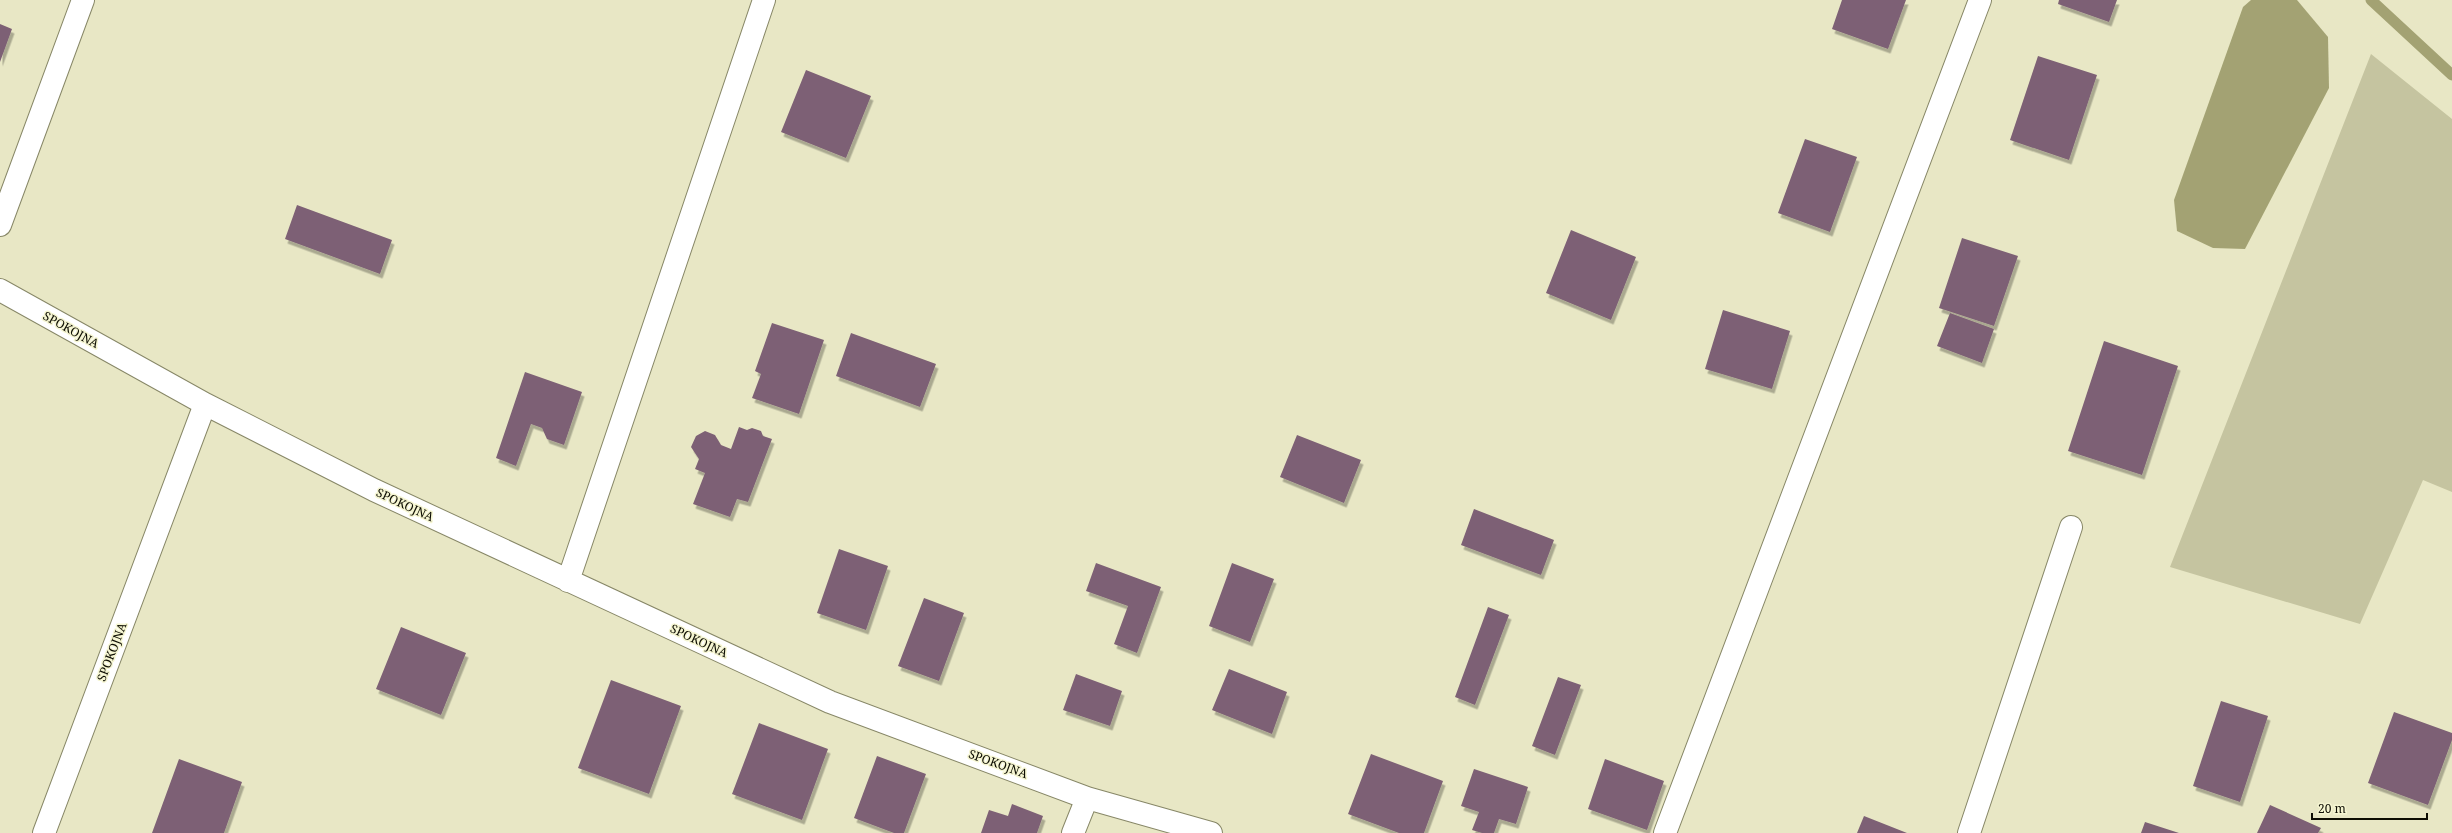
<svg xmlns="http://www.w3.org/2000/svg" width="2452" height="833" viewBox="0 0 2452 833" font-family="'Noto Serif',serif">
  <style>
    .green { fill: #c5c4a0 }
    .water { fill: #a3a273 }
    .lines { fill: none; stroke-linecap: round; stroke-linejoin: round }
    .stream { stroke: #a3a273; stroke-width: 11 }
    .building { fill: #7d6174; filter: url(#shadow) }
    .minor-casing { stroke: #878767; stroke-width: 24 }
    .minor { stroke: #fff; stroke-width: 22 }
    .labels { text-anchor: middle; stroke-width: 3; stroke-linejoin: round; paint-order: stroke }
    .street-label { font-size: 12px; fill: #0d0d03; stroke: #f5f5d1 }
  </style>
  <defs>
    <filter id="shadow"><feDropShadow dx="2.5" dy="4.5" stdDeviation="0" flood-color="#0004"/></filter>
  </defs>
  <rect width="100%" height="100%" fill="#e8e7c5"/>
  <path class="green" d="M2371 54 2452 119V492L2423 480 2360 624 2170 567Z"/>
  <path class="water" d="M2251 0H2297L2328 37 2329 88 2245 249 2213 248 2177 231 2174 200 2243 7Z"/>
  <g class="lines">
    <path class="stream" d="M2371 0 2452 75"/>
  </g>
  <path class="building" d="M1842 0H1906L1888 49 1832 29Z
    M2059 0H2117L2109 22 2058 4Z
    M0 24 12 29 0 62Z
    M2038 56 2097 75 2069 160 2010 140Z
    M806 70 871 96 846 158 781 132Z
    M1805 139 1857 157 1830 232 1778 213Z
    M297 205 392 240 380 274 285 239Z
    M1571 230 1636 257 1611 320 1546 293Z
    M1962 238 2018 256 1994 326 1939 308Z
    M1723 310 1790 331 1772 389 1705 369Z
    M1950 313 1994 329 1982 363 1937 346Z
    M772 323 824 340 799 414 752 398 761 374 755 371Z
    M851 333 936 364 920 407 836 376Z
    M2104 341 2178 366 2142 475 2068 451Z
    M525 372 582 392 564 445 547 439 542 428 531 424 516 466 496 458Z
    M739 427 747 430 752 428 761 431 763 436 772 439 748 502 737 499 730 517 693 504 705 473 695 469 699 459 691 447 696 436 705 431 715 435 721 445 731 449Z
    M1297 435 1361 460 1344 503 1280 477Z
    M1474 509 1554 540 1541 575 1461 545Z
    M839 549 888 566 866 630 817 613Z
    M1096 563 1161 587 1137 653 1114 644 1128 606 1086 591Z
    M1232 563 1274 579 1250 642 1209 626Z
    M924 598 964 613 939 681 898 666Z
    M1488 607 1509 615 1475 705 1455 697Z
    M401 627 466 653 441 715 376 689Z
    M1229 669 1287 692 1272 734 1212 710Z
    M1076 674 1122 691 1110 726 1063 710Z
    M1558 677 1581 685 1555 755 1532 746Z
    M611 680 681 706 649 794 578 768Z
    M2221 701 2268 716 2240 802 2193 786Z
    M2394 712 2452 733V740L2428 805 2368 783Z
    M759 723 828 749 802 820 732 794Z
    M1371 754 1443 781 1424 833H1399L1348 814Z
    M877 756 926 774 904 833H894L854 818Z
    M179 759 242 782 224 833H152Z
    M1605 759 1664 781 1647 830 1588 809Z
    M1474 769 1528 787 1516 824 1499 819 1494 833H1482L1472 830 1479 812 1461 806Z
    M1012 804 1043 816 1037 833H981L989 810 1008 816Z
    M2270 805 2321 828 2318 833H2257Z
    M1864 816 1907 833H1857Z
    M2145 822 2179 833H2141Z"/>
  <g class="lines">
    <defs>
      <path id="minor" d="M0 225 83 0
        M0 290 205 404
        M568 581 764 0
        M44 833 205 404 374 490 830 702 1087 798 1211 833
        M1073 833 1087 798
        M1665 833 1980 0
        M1969 833 2071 527"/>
    </defs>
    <use href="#minor" class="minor-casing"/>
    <use href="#minor" class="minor"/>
  </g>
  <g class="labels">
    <g class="street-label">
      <text transform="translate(71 330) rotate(29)" y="4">SPOKOJNA</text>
      <text transform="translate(405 505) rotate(25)" y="4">SPOKOJNA</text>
      <text transform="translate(699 641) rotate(25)" y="4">SPOKOJNA</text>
      <text transform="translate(112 652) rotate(-69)" y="4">SPOKOJNA</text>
      <text transform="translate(998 764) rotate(20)" y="4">SPOKOJNA</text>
    </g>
  </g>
  <path d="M2312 813v6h115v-6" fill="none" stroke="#0d0d03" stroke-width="2"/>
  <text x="2318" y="813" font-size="12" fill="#0d0d03" stroke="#f5f5d1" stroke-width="3" paint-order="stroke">20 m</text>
</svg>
